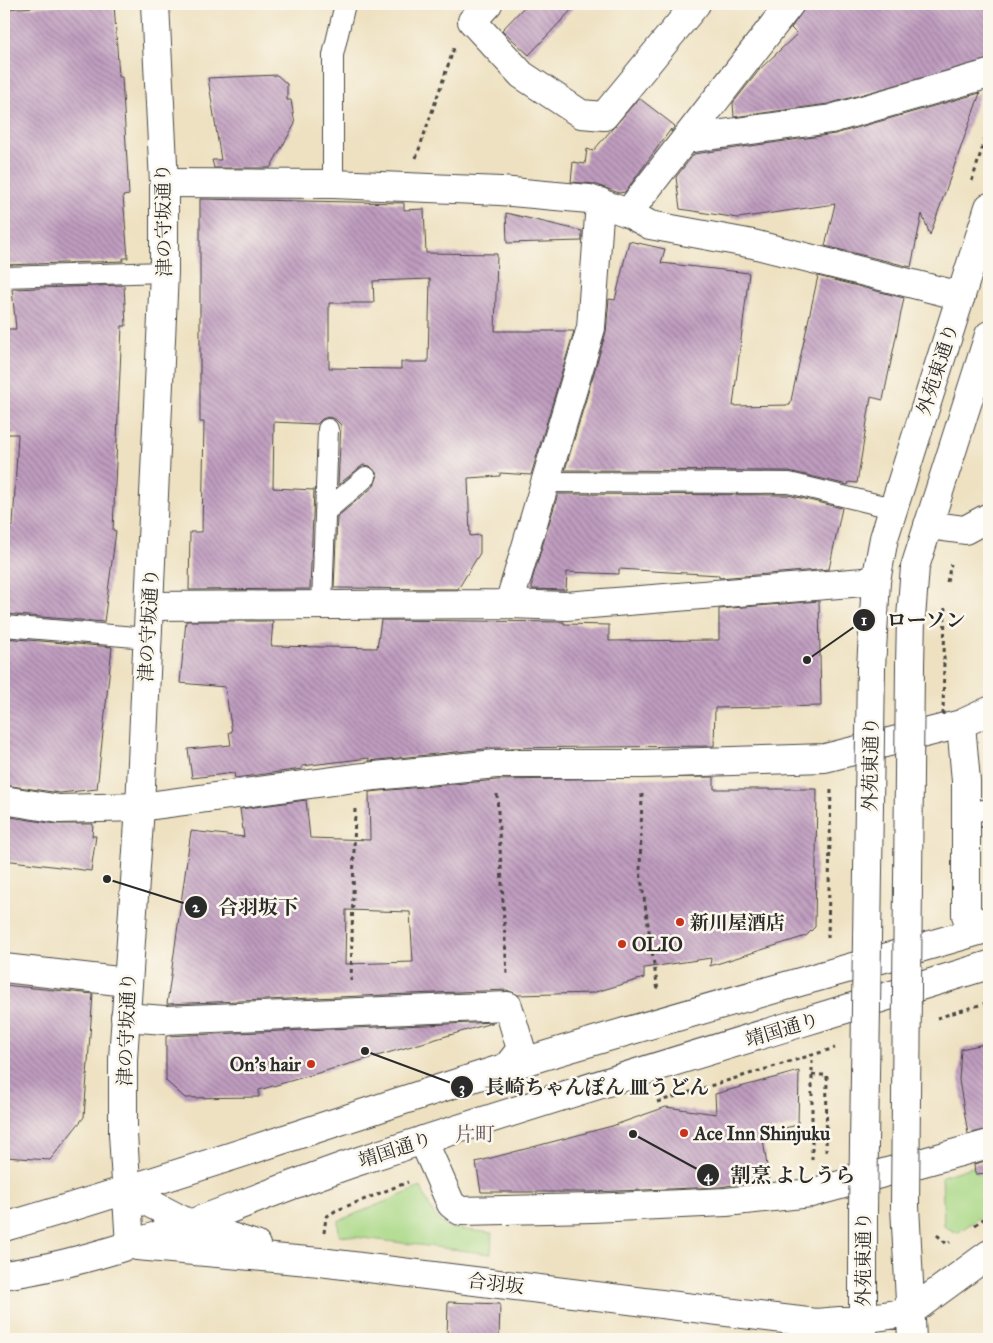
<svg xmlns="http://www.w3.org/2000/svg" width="993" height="1343" viewBox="0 0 993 1343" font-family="'IM FELL Great Primer','Noto Serif JP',serif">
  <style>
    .grass { fill: #a9d886; stroke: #6a8258 }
    .building { fill: url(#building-back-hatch); fill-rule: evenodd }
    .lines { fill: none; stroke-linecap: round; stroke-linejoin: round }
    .lane-casing { stroke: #484642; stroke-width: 22 }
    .street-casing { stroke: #484642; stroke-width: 30 }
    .secondary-casing { stroke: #484642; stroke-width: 30 }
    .primary-casing { stroke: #484642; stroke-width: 30 }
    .path { stroke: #484642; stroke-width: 3; stroke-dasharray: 4 4; stroke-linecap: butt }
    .lane { stroke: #fff; stroke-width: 20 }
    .street { stroke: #fff; stroke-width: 28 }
    .secondary { stroke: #fff; stroke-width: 28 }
    .primary { stroke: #fff; stroke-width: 28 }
    .primary-bridge-casing { stroke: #484642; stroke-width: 30; stroke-linecap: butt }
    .path-bridge { stroke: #484642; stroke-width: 3; stroke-dasharray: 4 4; stroke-linecap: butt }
    .primary-bridge { stroke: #fff; stroke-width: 28 }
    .poi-dot { fill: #c8321e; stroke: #fbf7ec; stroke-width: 2 }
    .labels { text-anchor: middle; stroke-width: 5; stroke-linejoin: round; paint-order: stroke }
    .street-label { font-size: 19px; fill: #2b2b2b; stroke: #fbf7ec }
    .poi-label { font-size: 19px; font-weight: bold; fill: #2b2b2b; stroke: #fbf7ec; text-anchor: start }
    .neighbourhood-label { font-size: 20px; fill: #5f535f; stroke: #fbf7ec }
    .leader { fill: none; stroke: #2b2b2b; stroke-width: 2 }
    .callout-dot { fill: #2b2b2b; stroke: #fbf7ec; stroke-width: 2 }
    .mark-label { font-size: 15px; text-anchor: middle; font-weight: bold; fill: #fff }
    .callout-label { font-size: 20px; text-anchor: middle; font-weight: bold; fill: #2b2b2b; stroke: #fbf7ec; stroke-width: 5; stroke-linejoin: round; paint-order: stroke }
  </style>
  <defs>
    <pattern id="building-back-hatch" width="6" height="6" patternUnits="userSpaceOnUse" patternTransform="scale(1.25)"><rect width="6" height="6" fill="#bf9cbf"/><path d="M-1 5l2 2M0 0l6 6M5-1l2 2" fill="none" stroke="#9b7f9b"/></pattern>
  </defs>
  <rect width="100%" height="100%" fill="#fbf7ec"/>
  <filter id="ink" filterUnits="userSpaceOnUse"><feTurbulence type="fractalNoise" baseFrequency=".02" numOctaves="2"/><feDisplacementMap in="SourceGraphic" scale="10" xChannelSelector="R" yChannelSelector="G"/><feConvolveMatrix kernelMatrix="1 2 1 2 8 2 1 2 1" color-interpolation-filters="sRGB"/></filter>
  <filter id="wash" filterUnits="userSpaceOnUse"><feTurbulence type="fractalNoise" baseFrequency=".0096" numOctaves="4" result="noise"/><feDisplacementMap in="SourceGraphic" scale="20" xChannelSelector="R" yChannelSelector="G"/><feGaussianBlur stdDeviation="1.12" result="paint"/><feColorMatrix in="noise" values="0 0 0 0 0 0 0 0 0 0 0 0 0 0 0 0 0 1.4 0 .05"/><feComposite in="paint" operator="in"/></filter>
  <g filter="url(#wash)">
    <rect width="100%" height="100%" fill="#eee1c1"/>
    <path class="grass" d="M989 1162V1211L957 1233 944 1226 942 1176Z
      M421 1187C428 1202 433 1220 449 1228L492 1233 491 1254 339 1235 338 1221Z"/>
    <g id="blocks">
      <path class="building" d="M78 4H114L119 77H122L129 195 123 196 128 258H123V261L4 265V9Z
        M527 4H577L529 55 502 30Z
        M807 4H989V59L828 104 734 117 733 103 760 69 797 34 791 28Z
        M277 75 287 84V100H291L295 124 270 168H214L212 160H221L208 78Z
        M980 93 930 235 922 214 911 267 825 246 835 204 738 218 680 209 676 177 694 154 835 134Z
        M639 98 675 126 671 132V129L625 192 619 193 594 184 571 182 573 162 585 164 587 149 593 151Z
        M200 199 404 203V210L424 209 426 253 497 254 495 331H574L531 475 500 473V476L468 478 470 536 480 535V553L458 589 334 588 337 517 374 486 378 475 370 466 363 465 338 485 341 425 335 419 328 417 322 419 317 424 274 422 273 488 314 490 310 589 189 590 190 532H202L204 422H200ZM430 279 428 362H401V369L329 368V303H374L373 281Z
        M506 213 582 231V241L507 243Z
        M629 241 665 249 661 263 749 273 733 406 790 405 818 276 904 298 883 400 871 397 857 483 849 482 848 485 789 471 565 470 606 332 609 299 615 300Z
        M124 285 126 326H122L113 530 116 531 104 622 4 614V526H13L18 434H4V329H16L12 289Z
        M558 494 788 495 842 508 829 569 719 578V575L619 569V574L567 572 566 590 532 589V580Z
        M819 601 821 706 715 708 714 746 494 748 369 761V758L302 766V769L235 778 234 773 192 778 188 749 231 745 229 732H232L225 687 180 683 186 621H273L271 646 377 648 381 620 564 622V624L609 625V641L719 640V609Z
        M4 638 112 647 97 789 60 793 4 785Z
        M714 777V789H817L815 927 806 936 710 966 711 958 644 968V978L592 993 518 995 507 990 167 1004 191 831 244 837 240 809 306 800 310 838 370 840 369 792 497 780ZM346 910 410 912 413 962 345 964Z
        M4 816 56 824H93L92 836H96L91 871 4 860Z
        M4 985 93 994 84 1117 50 1160 4 1157Z
        M495 1022 259 1090V1097L185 1098 166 1081V1036Z
        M989 1043V1129L968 1134 959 1080 961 1049Z
        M799 1071 798 1125 762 1133 769 1179 720 1187 591 1192H481L476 1162 612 1126 666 1107 716 1114 715 1094Z
        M989 1160V1173L975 1174 974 1164Z
        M448 1302 500 1304 499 1339H447Z"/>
    </g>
  </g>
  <g filter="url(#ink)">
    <use href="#blocks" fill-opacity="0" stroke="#484642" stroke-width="1"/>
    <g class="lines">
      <defs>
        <path id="lane" d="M333 184V55L345 4
          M4 277 164 272
          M547 482 789 483 892 508
          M325 512 366 477
          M322 605 328 429
          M4 626 147 638
          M966 813 989 809"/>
        <path id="street" d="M488 4 472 21 522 75 581 114 604 116 696 4
          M686 139 831 119 989 74
          M164 183 333 184 501 191 589 199 628 213 650 225 753 244 961 296
          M628 213 790 4
          M928 525 965 530 989 517
          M509 604 566 606 876 581
          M149 606 509 604 591 328 600 202
          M961 724 966 781V915L988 928
          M4 800 59 809 140 807 355 778 496 764H643L825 758 961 724 989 711
          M4 968 127 982
          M125 1017 165 1020 508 1006 521 1049 507 1067
          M423 1140 451 1204 460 1211 592 1208 726 1202 811 1193 989 1144"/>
        <path id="secondary" d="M130 1245 123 1134V1059L140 807 164 272V183L155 4"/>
        <path id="primary" d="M910 665 911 618 915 567 989 335
          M871 668 876 581 884 538 989 207
          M126 1191 188 1223 256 1245
          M905 1206 912 1339
          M4 1227C173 1178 339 1120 507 1067 667 1018 828 975 989 928
          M137 1246 320 1262 816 1323 863 1319 910 1312 989 1254
          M4 1275C127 1258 242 1200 359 1161 568 1092 779 1030 989 965
          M863 1339V1212"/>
      </defs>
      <use href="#lane" class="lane-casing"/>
      <use href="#street" class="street-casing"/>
      <use href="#secondary" class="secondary-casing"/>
      <use href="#primary" class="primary-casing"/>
      <path class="path" d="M416 158 454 48
        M972 181 989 126
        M947 582 951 564
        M944 660 945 606
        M497 794 507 975
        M642 794 640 871 658 991
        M828 938 831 788
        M351 981 355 808
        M937 1018 989 1002
        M812 1075H827L826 1156
        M657 1102 835 1048
        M812 1160V1055
        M975 1225 989 1215
        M324 1233 326 1217 335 1211 408 1182
        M937 1235 947 1244 950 1242"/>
      <use href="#lane" class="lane"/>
      <use href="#street" class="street"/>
      <use href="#secondary" class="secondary"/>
      <use href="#primary" class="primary"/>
      <defs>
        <path id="primary-bridge" d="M905 1206 910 665
          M863 1212 871 668"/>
      </defs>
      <use href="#primary-bridge" class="primary-bridge-casing"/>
      <path class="path-bridge" d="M943 715 944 660"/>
      <use href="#primary-bridge" class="primary-bridge"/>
    </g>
  </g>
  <g class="poi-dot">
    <circle cx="680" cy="922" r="5"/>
    <circle cx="622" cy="944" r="5"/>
    <circle cx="311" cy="1064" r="5"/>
    <circle cx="684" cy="1133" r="5"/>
  </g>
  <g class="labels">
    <g class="street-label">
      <text transform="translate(163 220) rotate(-91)" y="7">津の守坂通り</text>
      <text transform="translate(937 369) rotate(-72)" y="7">外苑東通り</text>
      <text transform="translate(148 625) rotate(-87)" y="7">津の守坂通り</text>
      <text transform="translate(870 764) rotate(-89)" y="7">外苑東通り</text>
      <text transform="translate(126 1029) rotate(-88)" y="7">津の守坂通り</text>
      <text transform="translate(782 1029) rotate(-17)" y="7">靖国通り</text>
      <text transform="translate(395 1149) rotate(-18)" y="7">靖国通り</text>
      <text transform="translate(863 1259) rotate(-90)" y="7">外苑東通り</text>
      <text transform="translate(496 1283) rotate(7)" y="7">合羽坂</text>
    </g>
    <g class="poi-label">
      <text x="690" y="929">新川屋酒店</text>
      <text x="632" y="951">OLIO</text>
      <text x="301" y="1071" text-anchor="end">On's hair</text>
      <text x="694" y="1140">Ace Inn Shinjuku</text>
    </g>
    <g class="neighbourhood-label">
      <text x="475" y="1141">片町</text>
    </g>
  </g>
  <path class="leader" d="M807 660L864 620M107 879L196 907M365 1051L462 1087M633 1134L708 1175"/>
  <g class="callout-dot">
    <circle cx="807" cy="660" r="5"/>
    <circle cx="107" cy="879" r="5"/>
    <circle cx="365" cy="1051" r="5"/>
    <circle cx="633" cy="1134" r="5"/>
    <circle cx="864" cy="620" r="12"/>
    <circle cx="196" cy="907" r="12"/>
    <circle cx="462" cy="1087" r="12"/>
    <circle cx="708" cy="1175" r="12"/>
  </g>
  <g class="mark-label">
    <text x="864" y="625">1</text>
    <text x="196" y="912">2</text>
    <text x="462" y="1093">3</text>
    <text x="708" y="1181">4</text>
  </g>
  <g class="callout-label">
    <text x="926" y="627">ローソン</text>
    <text x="258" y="914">合羽坂下</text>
    <text x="597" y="1094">長崎ちゃんぽん 皿うどん</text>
    <text x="793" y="1182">割烹 よしうら</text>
  </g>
  <rect width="993" height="1343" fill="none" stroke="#fbf7ec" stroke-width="20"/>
</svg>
